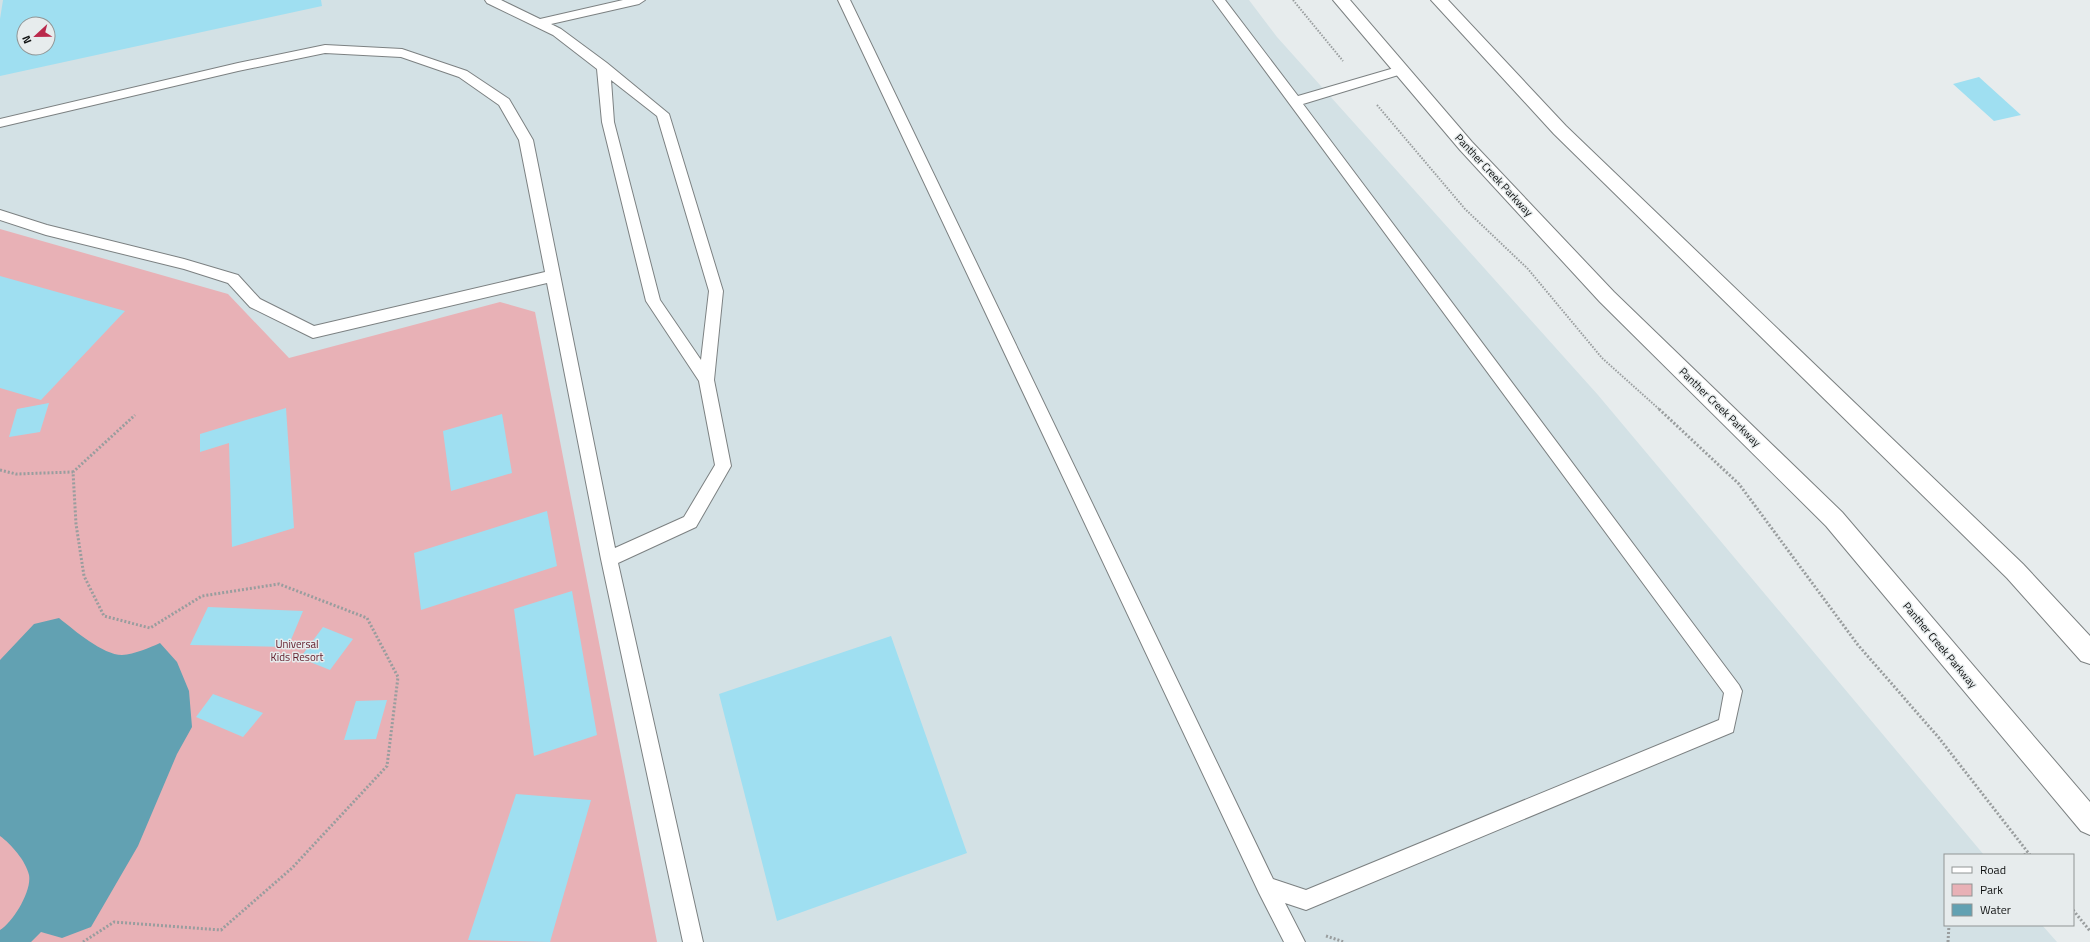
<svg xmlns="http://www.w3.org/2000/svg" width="2090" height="942" viewBox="0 0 2090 942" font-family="'Titillium Web',sans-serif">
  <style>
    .built { fill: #d3e1e5; fill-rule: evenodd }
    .green { fill: #e8b1b6 }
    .water { fill: #62a1b2 }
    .building { fill: #9fdff1; fill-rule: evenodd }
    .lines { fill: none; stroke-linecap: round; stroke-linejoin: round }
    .service-casing { stroke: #7c8182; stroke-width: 2 }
    .secondary-casing { stroke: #7c8182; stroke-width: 2 }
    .path-far1 { stroke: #999d9e; stroke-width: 2; stroke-dasharray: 1.5 1.5; stroke-linecap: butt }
    .path { stroke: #999d9e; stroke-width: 3; stroke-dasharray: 2 2; stroke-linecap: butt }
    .service { fill: #fff; fill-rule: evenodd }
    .secondary { fill: #fff; fill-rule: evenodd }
    .labels { text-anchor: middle; stroke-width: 3; stroke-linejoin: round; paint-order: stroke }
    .street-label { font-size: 11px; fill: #101212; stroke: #e7eced }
    .park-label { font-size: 11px; fill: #601b29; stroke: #e7eced }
  </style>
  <rect width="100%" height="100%" fill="#e7eced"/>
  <path class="built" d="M0 0H1249L1277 37 1598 395 1984 855H1945V925H2042L2057 942H0ZM24 24H48V48H24Z"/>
  <path class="green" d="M0 229 228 294 289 358 500 302 535 312 657 942H0Z"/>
  <path class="water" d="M59 618C74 630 103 655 122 655 135 654 149 648 160 643L177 662 189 691 192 727 177 754 138 846 91 927 62 938 41 932 31 942H0V930C13 922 32 891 29 875 26 861 11 844 0 836V660L34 624Z"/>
  <path class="building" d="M3 0H321L322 6 0 76V19ZM24 24H48V48H24Z
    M1979 77 2021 115 1994 121 1953 84Z
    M0 276 125 311 41 400 0 388Z
    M49 403 40 432 9 437 17 409Z
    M286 408 294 528 232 547 229 443 200 452V434Z
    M502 414 512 473 451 491 443 431Z
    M547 511 557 566 421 610 414 553Z
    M572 591 597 735 534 756 514 609Z
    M208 607 303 611 288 647 190 645Z
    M323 627 353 639 330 670 300 658Z
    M891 636 967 853 777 921 719 694Z
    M213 694 263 713 243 737 196 717Z
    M387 700 376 739 344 740 356 701Z
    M516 794 591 800 550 942 468 940Z"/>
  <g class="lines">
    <defs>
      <path id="service" d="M485 0H501L540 19 623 0H645L639 4 551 24 561 29 607 63 669 114 723 291 714 380 731 466 696 527 618 563 703 942H683L601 559 547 283 313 338 250 307 228 283 184 269 46 235 0 220V210L47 225 184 259 238 275 260 299 314 326 545 272 519 140 499 105 459 77 401 57 325 53 238 71 0 127V119L238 63 325 45 402 49 467 71 509 99 533 140 615 548 684 517 715 465 699 381 646 301 602 122 597 69 553 35 487 3ZM611 80 657 116 709 291 701 360 660 300 614 122Z
        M838 0H850L1273 879 1306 890 1719 720 1724 693 1213 0H1225L1298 96 1401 66 1405 67 1407 70 1405 73 1303 104 1739 685 1742 691 1733 732 1306 910 1285 903 1305 942H1284L1259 893Z"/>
      <path id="secondary" d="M1333 0H1350L1472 142 1614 292 1842 512 2090 802V835L2081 831 1826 526 1600 302 1460 150Z
        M1431 0H1448L1566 126 2023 564 2090 636V664L2081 661 2007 578 1554 134Z"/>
    </defs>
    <use href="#service" class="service-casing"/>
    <use href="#secondary" class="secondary-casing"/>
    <path class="path-far1" d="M1293 0 1343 61
      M1377 105 1465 209 1528 269 1602 358 1660 410"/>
    <path class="path" d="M1659 409 1739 484 1858 645 1939 738 2030 855
      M0 470 16 474 73 472
      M2024 855 2028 853
      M2073 910 2090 931
      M1326 936 1344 942
      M83 942 114 922 221 930 292 868 387 766 398 677 367 618 279 584 202 596 150 628 104 616 84 576 76 524 73 472 135 415
      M1948 942 1949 925"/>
    <use href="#service" class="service"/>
    <use href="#secondary" class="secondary"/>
  </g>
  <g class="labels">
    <g class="street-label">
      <text transform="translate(1494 175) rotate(47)" y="4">Panther Creek Parkway</text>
      <text transform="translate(1720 407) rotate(44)" y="4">Panther Creek Parkway</text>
      <text transform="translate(1940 645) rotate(50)" y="4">Panther Creek Parkway</text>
    </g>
    <g class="park-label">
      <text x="297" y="648">Universal<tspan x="297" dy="13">Kids Resort</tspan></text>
    </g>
  </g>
  <rect x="1944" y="854" width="130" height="72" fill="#e7eced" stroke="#919595"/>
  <rect x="1952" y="867" width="20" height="6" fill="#ffffff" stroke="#919595"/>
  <text x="1980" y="874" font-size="12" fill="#101212">Road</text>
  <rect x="1952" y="884" width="20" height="12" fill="#e8b1b6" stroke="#919595"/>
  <text x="1980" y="894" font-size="12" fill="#101212">Park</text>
  <rect x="1952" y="904" width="20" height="12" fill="#62a1b2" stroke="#919595"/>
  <text x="1980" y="914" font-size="12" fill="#101212">Water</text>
  <g transform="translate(36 36) rotate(248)"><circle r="19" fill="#e7eced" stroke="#919595"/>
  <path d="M0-3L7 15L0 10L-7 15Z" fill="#ba294c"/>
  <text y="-6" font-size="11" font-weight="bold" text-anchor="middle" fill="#101212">N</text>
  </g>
</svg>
